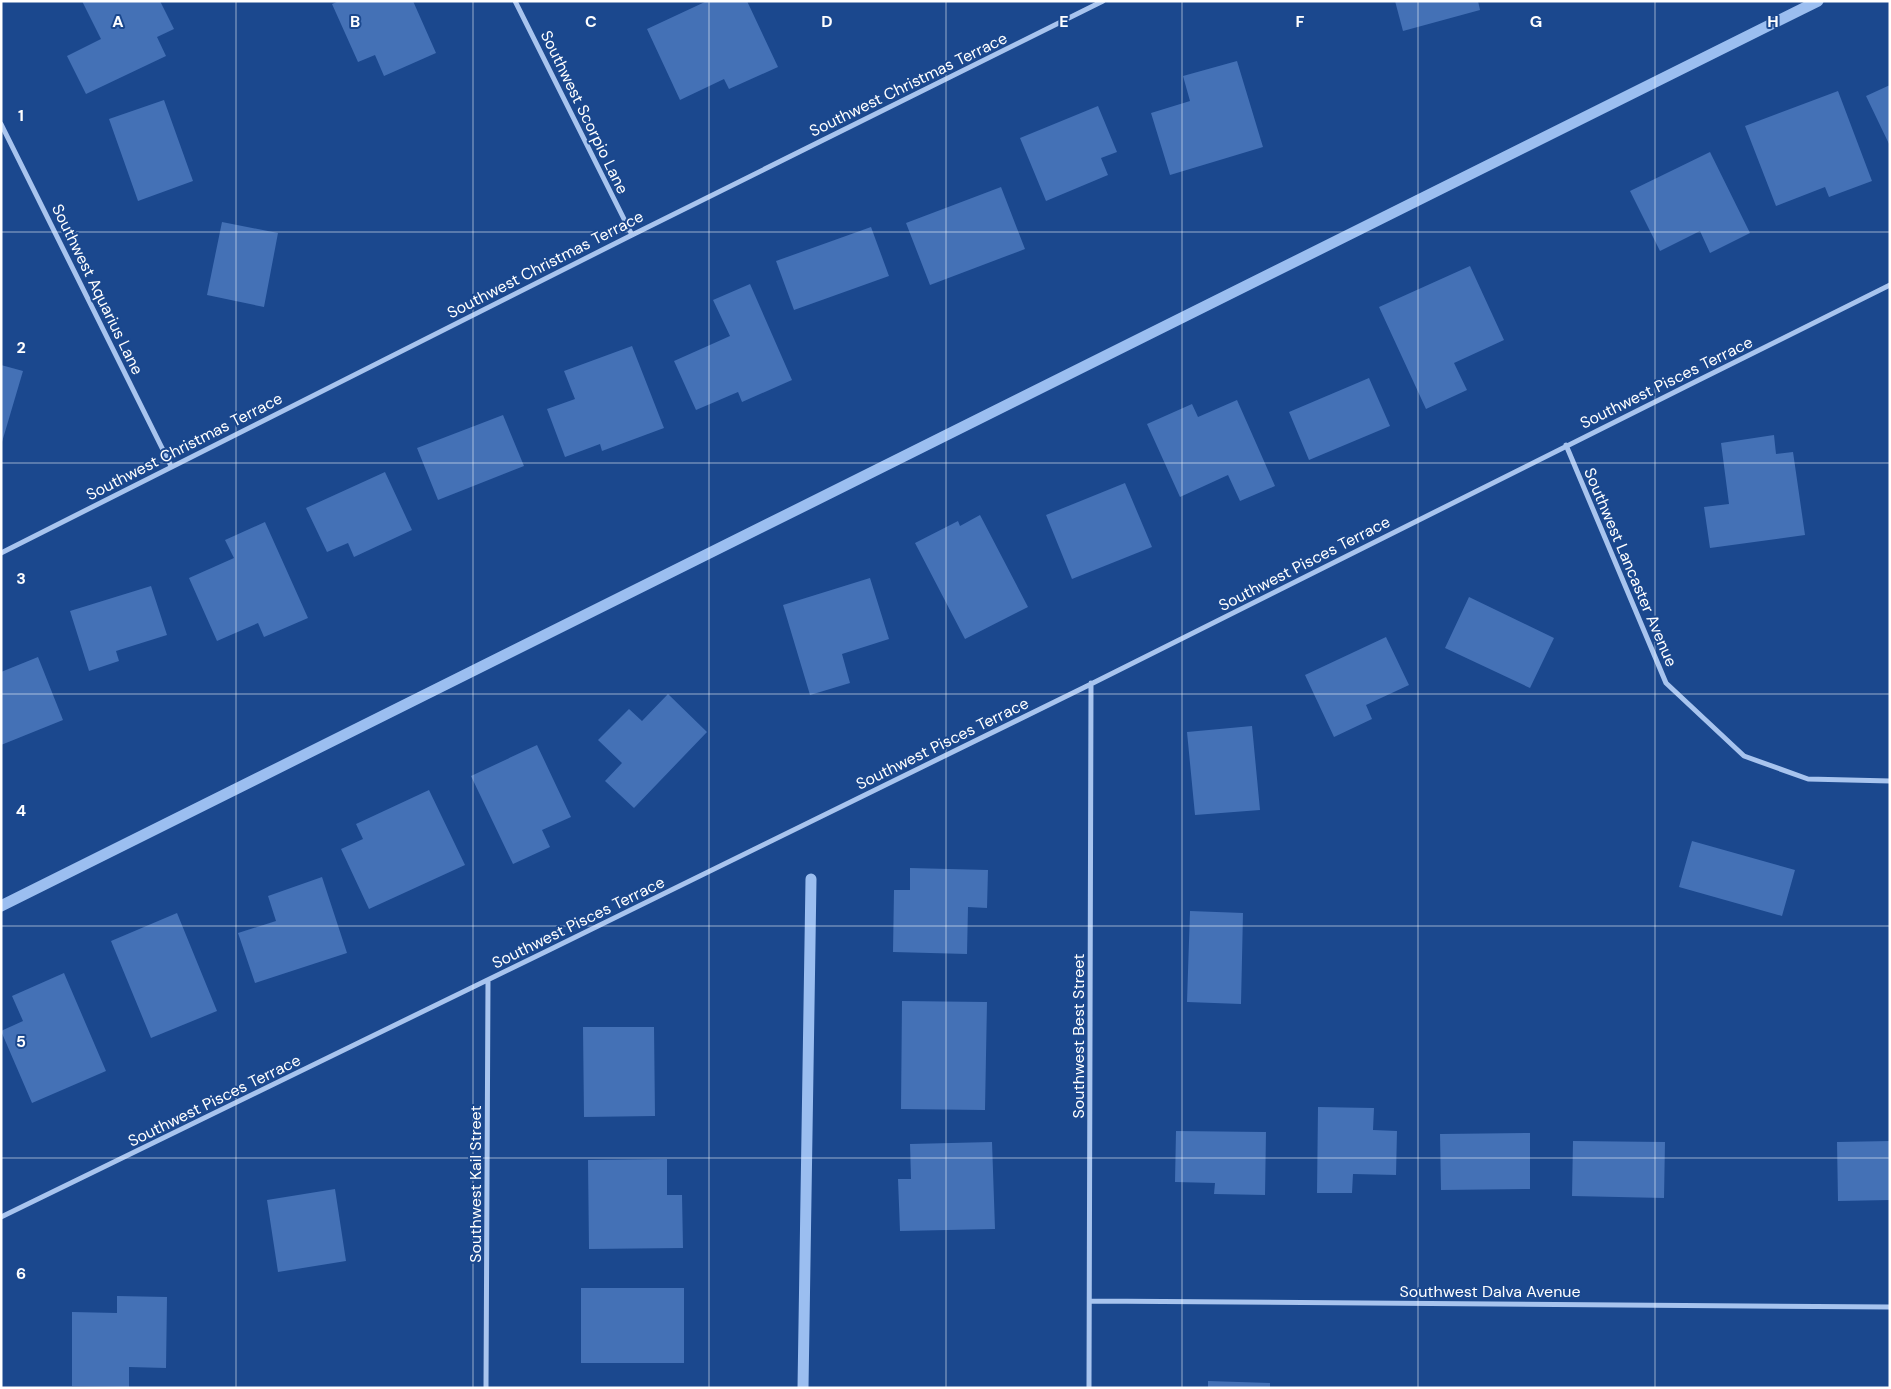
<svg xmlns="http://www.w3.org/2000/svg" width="1891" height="1389" viewBox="0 0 1891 1389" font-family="'DM Sans',sans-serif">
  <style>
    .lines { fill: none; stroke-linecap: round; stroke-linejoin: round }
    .stream { stroke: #9bbef0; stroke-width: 11 }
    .building { fill: #4471b6 }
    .street { stroke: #a8c4ee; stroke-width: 5 }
    .grid { fill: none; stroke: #fff; stroke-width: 1; stroke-opacity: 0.55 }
    .labels { text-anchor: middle; stroke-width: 4; stroke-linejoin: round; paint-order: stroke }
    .street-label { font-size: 16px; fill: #fff; stroke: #1b488e }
    .grid-label { font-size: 16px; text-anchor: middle; font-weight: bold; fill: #fff; stroke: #1b488e; stroke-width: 4; stroke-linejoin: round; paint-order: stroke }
  </style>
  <rect width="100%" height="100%" fill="#1b488e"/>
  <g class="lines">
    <path class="stream" d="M1 906 1818 1
      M803 1388 811 879"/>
  </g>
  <path class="building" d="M82 1H160L174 29 157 37 166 56 86 94 67 56 101 39Z
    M339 1H413L436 53 384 76 375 55 358 62 332 4Z
    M707 1H747L778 67 729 89 724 79 680 100 647 29Z
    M1395 1H1478L1480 10 1403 31Z
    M1237 61 1263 147 1170 175 1151 113 1190 101 1183 76Z
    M1890 85V146L1866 96Z
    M1838 91 1872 181 1829 197 1825 187 1776 206 1745 126Z
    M164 100 193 181 138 201 109 119Z
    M1098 106 1117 152 1101 158 1108 175 1046 201 1020 138Z
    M1710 152 1750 233 1710 253 1700 231 1660 251 1630 191Z
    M1001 187 1025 249 930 285 906 223Z
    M222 222 278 233 264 307 207 295Z
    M871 227 889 276 794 310 776 261Z
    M1470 266 1504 340 1454 363 1467 390 1426 409 1379 307Z
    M750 284 792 380 742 402 738 392 696 410 674 361 730 336 713 300Z
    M632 346 664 428 602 451 600 444 565 457 547 409 575 399 564 371Z
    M1 365 23 371 2 442H1Z
    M1369 378 1390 426 1309 460 1289 412Z
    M1237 400 1275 486 1240 501 1228 475 1180 497 1147 424 1192 404 1198 417Z
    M503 415 524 466 438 500 417 448Z
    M1774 435 1776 454 1793 452 1805 535 1710 548 1704 507 1729 504 1721 443Z
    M385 472 412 530 354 557 348 543 327 552 306 508Z
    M1125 483 1152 547 1072 579 1046 515Z
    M980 515 1028 607 965 639 915 543 958 521 960 526Z
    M265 522 308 618 264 637 258 623 217 641 189 578 234 558 225 540Z
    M870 578 889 639 842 654 850 683 810 695 783 605Z
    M151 586 167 635 116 651 119 661 89 671 70 611Z
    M1469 597 1554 638 1530 688 1445 648Z
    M1386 637 1409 685 1366 705 1372 719 1334 737 1305 675Z
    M38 657 63 720 1 745V672Z
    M668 694 707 732 634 808 605 781 622 763 598 740 629 709 642 721Z
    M1252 726 1260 810 1195 815 1187 732Z
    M537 745 571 817 542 830 550 847 513 864 471 776Z
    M429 790 465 865 369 909 341 849 363 839 356 824Z
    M1692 841 1795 870 1782 916 1679 887Z
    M910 868 988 870 987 908 968 907 967 954 893 952 894 890H910Z
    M322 877 347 953 255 983 238 933 276 921 268 896Z
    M1190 911 1243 913 1241 1004 1187 1002Z
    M177 913 217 1011 151 1038 111 941Z
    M64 973 106 1071 32 1103 1 1031 23 1021 12 996Z
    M902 1001 987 1002 985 1110 901 1109Z
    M583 1027H654L655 1116 584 1117Z
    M1318 1107 1374 1108 1373 1130 1397 1131 1396 1175 1353 1174 1352 1193H1317Z
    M1176 1131 1266 1132 1265 1195 1214 1194 1215 1183 1175 1182Z
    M1530 1133V1189L1441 1190 1440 1134Z
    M1573 1141 1665 1142 1664 1198 1572 1196Z
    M1890 1141V1200L1838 1201 1837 1142Z
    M992 1142 995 1229 900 1231 898 1179H911L910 1144Z
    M667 1159V1195H682L683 1248 589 1249 588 1160Z
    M335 1189 346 1261 278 1272 267 1200Z
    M581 1288H684V1363H581Z
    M117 1296 167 1297 166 1368 129 1367V1387L72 1386V1312L117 1313Z
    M1208 1381 1270 1383V1388H1208Z"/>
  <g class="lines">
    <path class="street" d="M515 1 632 235
      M1 124 171 466
      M1566 445 1666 683 1744 756 1808 779 1890 781
      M1 553 632 235 1103 1
      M1 1217C363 1041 724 865 1085 687 1353 554 1621 418 1890 285
      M1090 1301 1890 1307
      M486 1388 488 981
      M1089 1388 1091 683"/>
  </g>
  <path class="grid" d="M236 1V1388M473 1V1388M709 1V1388M946 1V1388M1182 1V1388M1418 1V1388M1655 1V1388M1 232H1890M1 463H1890M1 694H1890M1 926H1890M1 1158H1890"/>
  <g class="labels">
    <g class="street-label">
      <text transform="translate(908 84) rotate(-26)" y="6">Southwest Christmas Terrace</text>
      <text transform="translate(585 112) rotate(64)" y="6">Southwest Scorpio Lane</text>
      <text transform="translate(545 264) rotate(-27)" y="6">Southwest Christmas Terrace</text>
      <text transform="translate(98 289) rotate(64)" y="6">Southwest Aquarius Lane</text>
      <text transform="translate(1666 382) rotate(-26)" y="6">Southwest Pisces Terrace</text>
      <text transform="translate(184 446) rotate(-27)" y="6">Southwest Christmas Terrace</text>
      <text transform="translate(1304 563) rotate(-27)" y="6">Southwest Pisces Terrace</text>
      <text transform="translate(1631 567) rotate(67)" y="6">Southwest Lancaster Avenue</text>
      <text transform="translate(942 743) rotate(-26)" y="6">Southwest Pisces Terrace</text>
      <text transform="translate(578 922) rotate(-26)" y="6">Southwest Pisces Terrace</text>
      <text transform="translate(1078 1036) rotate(-90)" y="6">Southwest Best Street</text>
      <text transform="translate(214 1100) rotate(-26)" y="6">Southwest Pisces Terrace</text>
      <text transform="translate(475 1184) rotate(-90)" y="6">Southwest Kail Street</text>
      <text x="1490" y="1297">Southwest Dalva Avenue</text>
    </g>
  </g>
  <g class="grid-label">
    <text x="118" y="27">A</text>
    <text x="355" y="27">B</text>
    <text x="591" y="27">C</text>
    <text x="827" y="27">D</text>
    <text x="1064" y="27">E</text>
    <text x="1300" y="27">F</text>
    <text x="1536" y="27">G</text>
    <text x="1773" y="27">H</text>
    <text x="21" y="121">1</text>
    <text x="21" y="353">2</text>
    <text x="21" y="584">3</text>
    <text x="21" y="816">4</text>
    <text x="21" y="1047">5</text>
    <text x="21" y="1279">6</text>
  </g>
  <rect width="1891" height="1389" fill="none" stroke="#ffffff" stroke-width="5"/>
</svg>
